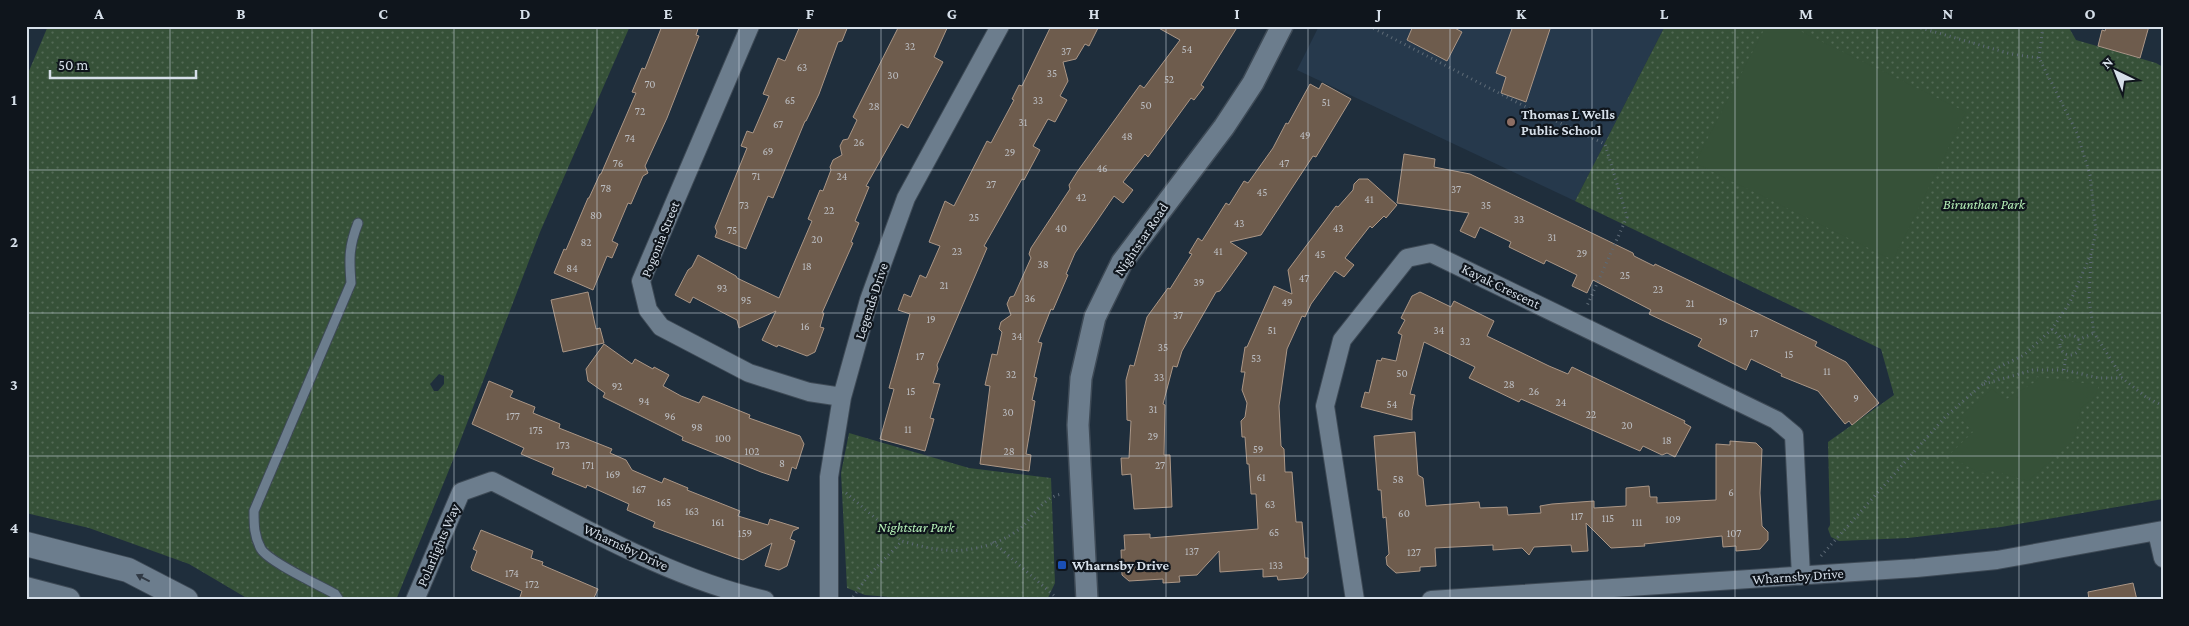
<svg xmlns="http://www.w3.org/2000/svg" width="2189" height="626" viewBox="0 0 2189 626" font-family="'Crimson Pro',serif">
  <style>
    .built { fill: #26394c }
    .green { fill: url(#green-dots); fill-rule: evenodd }
    .pitch { fill: #365138 }
    .building { fill: #6e5c4d; stroke: #aa9686 }
    .lines { fill: none; stroke-linecap: round; stroke-linejoin: round }
    .service-casing { stroke: #3e4a56; stroke-width: 11 }
    .minor-casing { stroke: #3e4a56; stroke-width: 20 }
    .tertiary-casing { stroke: #3e4a56; stroke-width: 24 }
    .secondary-casing { stroke: #3e4a56; stroke-width: 26 }
    .path { stroke: #5d6a76; stroke-width: 3; stroke-dasharray: 1 4; stroke-linecap: butt }
    .service { stroke: #6c7d8d; stroke-width: 9 }
    .minor { stroke: #6c7d8d; stroke-width: 18 }
    .tertiary { stroke: #6c7d8d; stroke-width: 21 }
    .secondary { stroke: #6c7d8d; stroke-width: 24 }
    .oneway { fill: #303944 }
    .grid { fill: none; stroke: #d6dfe9; stroke-width: 1; stroke-opacity: 0.55 }
    .education-dot { fill: #8d6e63; stroke: #0f151c; stroke-width: 2 }
    .transit-dot { fill: #1a4fb4; stroke: #0f151c; stroke-width: 2 }
    .labels { text-anchor: middle; stroke-width: 4.5; stroke-linejoin: round; paint-order: stroke }
    .number-label { font-size: 11px; fill: #bcbec2 }
    .poi-label { font-size: 14px; font-weight: bold; fill: #d6dfe9; stroke: #0f151c; text-anchor: start }
    .park-label { font-size: 14px; font-style: italic; fill: #b6f1b8; stroke: #0f151c }
    .street-label { font-size: 14px; fill: #d6dfe9; stroke: #0f151c }
    .neatline { fill: none; stroke: #d6dfe9; stroke-width: 2 }
    .grid-label { font-size: 16px; text-anchor: middle; font-weight: bold; fill: #d6dfe9 }
  </style>
  <defs>
    <pattern id="green-dots" width="8" height="8" patternUnits="userSpaceOnUse" patternTransform="scale(1.25)"><rect width="8" height="8" fill="#365138"/><path d="M2 2h.1M6 6h.1" fill="none" stroke="#526a55" stroke-width="1.8" stroke-linecap="round"/></pattern>
  </defs>
  <rect width="100%" height="100%" fill="#1f2e3c"/>
  <path class="built" d="M1319 26H1665L1575 201 1297 70Z"/>
  <path class="green" d="M48 26H630L540 232 451 465 396 600H250L189 564 89 528 26 513V78ZM439 374 444 376V384L438 391H434L430 384Z
    M1665 26H2068L2076 40 2156 63 2163 67V499L2001 527 1908 538 1839 541 1831 537 1828 529 1830 525 1828 442 1894 395 1881 349 1575 201Z
    M849 433 969 468 1051 478 1055 583 1048 598 926 600 865 595 847 588 841 473Z"/>
  <path class="pitch" d="M1766 26H1790L1966 112 1893 260 1695 163Z
    M2036 377 2099 385 2095 397 2081 408 2074 440 2028 481 1990 470 1982 474 1948 456 1973 432 1960 417 1992 389 2005 400 2038 380Z"/>
  <path class="building" d="M662 26H699L696 35 699 36 667 118 645 166 648 173 643 176 631 204 628 203 612 241 618 244 612 258 607 256 593 290 554 273 564 249 566 250 588 198H589L600 174H601L636 93 632 92 642 68 645 69Z
    M800 26H848L842 41 838 42 819 94 806 121H805L773 198 768 196 746 249 715 237 717 232 715 227 747 148 741 146 747 131 753 133 769 96 763 94 778 58 785 61Z
    M899 26H948L934 57 943 62 908 128 901 124 866 186 869 187 855 221 859 223 851 242 853 243 822 313H824L820 327 824 328 815 352 807 356 778 345 777 347 762 340 776 311 739 328 737 320 693 297 690 303 675 295 688 270 692 267 698 255 736 276 737 278 779 298 812 221 808 219 820 190 823 191 831 170 830 167 833 160 842 155 840 146 843 140 848 139 857 120 853 117Z
    M1051 26H1099L1089 46 1085 44 1076 59 1063 62 1068 81 1060 96 1067 100 1055 122 1048 119 1033 146 1040 150 1024 180 1022 179 984 246 987 248 937 365 938 369 933 383 940 384 930 418 934 419 925 451 880 439 894 389 889 388 910 314 898 310 904 294 911 297 920 275 926 278 940 246 929 242 945 201 954 206 987 141 991 143 1014 100 1012 99 1019 85 1022 86Z
    M1155 26H1238L1201 85 1204 87 1194 100 1191 98 1148 157 1145 154 1123 182 1133 190 1123 203 1114 196 1075 253 1066 274 1068 275 1053 310 1051 309 1038 342 1042 343 1034 377 1037 378 1032 400 1035 401 1026 454 1031 455 1029 471 980 464 990 386 985 385 992 354 997 355 1002 332 999 329 1001 322 1011 315 1007 304 1010 297 1014 296 1022 278 1031 258 1029 254 1031 248 1070 189 1069 185 1077 172 1140 85 1144 88 1180 40Z
    M1413 26H1451L1462 32 1447 61 1407 40Z
    M1513 26H1551L1526 102 1501 93 1506 77 1496 73Z
    M2107 26H2149L2140 58 2098 46 2102 30 2105 31Z
    M1322 83 1351 99 1316 157 1313 156 1261 235 1230 242 1247 253 1220 291 1216 292 1182 351 1177 367 1173 366 1163 404 1165 405 1164 455H1170L1172 507 1134 509 1131 474 1122 475 1121 458H1129L1131 421 1127 420 1126 380 1130 365 1134 366 1147 317 1168 288 1170 289 1192 254 1189 253 1198 238 1202 241 1226 203 1229 205 1244 181 1248 183 1273 148 1286 123 1288 124 1310 84 1319 89Z
    M1404 154 1435 159 1434 167 1470 174 1633 253 1634 256 1654 266 1655 264 1817 342 1815 346 1846 362 1879 403 1852 425 1849 421 1845 424 1818 391 1781 376 1782 374 1751 359 1746 370 1698 346 1702 339 1649 314 1651 310 1593 280 1587 293 1572 286 1577 275 1546 260 1544 264 1509 247 1511 242 1480 227 1475 238 1460 231 1469 213 1397 203Z
    M1359 179H1368L1397 205 1386 218 1384 216 1372 228 1370 226 1345 258 1354 265 1344 277 1335 271 1311 304 1305 317 1302 316 1287 349 1279 406 1281 446 1284 449 1285 472H1292L1296 522H1302L1305 558H1308V572L1303 578 1278 580 1277 576 1263 577V569L1220 572 1219 551 1197 575 1179 576 1180 582 1163 583V579L1129 581 1122 575 1121 550H1125L1124 535 1150 534V538L1258 529 1256 494H1251L1249 464H1247L1245 437H1242L1241 421 1245 417 1247 403 1242 390 1245 372H1241L1245 347H1247L1274 286 1292 294 1288 270 1336 206 1338 207 1353 190 1354 184Z
    M588 292 596 329 600 328 604 343 563 352 551 300Z
    M1420 292 1451 307 1454 301 1494 321 1487 336 1549 366 1568 374 1572 367 1685 421 1684 423 1691 427 1675 457 1667 453 1662 455 1643 446 1640 451 1521 399 1519 402 1469 378 1475 367 1424 342 1410 394 1415 395 1412 410V420L1361 407 1365 392 1369 393 1377 360 1381 361 1382 358 1396 361 1402 335 1398 333 1405 320 1401 318 1412 296Z
    M604 344 632 364 635 359 653 369 654 367 669 375 663 386 681 396 699 403 703 396 750 415 749 418 800 436 804 444 796 469 792 467 788 481 761 472 682 440 683 437 603 397 605 393 588 381 586 369Z
    M489 381 513 391 510 397 535 407 533 413 560 424 559 428 612 449 610 453 626 460 632 470 662 483 664 478 688 488 687 490 740 511 738 516 768 525 770 519 799 528 793 531 790 539 795 541 787 566 779 570 765 566 772 543 743 560 734 557 653 527 655 522 627 510 629 504 587 485 586 488 552 474 554 468 521 454 524 448 472 424Z
    M1415 432 1418 475 1423 478 1426 506 1479 502 1480 508 1507 507 1508 515 1541 513 1540 506 1552 504 1594 501V508L1626 506V488L1649 486 1650 497H1657V503L1716 500V444L1730 445V441L1756 443 1762 449 1760 493 1762 526 1768 532V540L1760 549 1736 551V546L1723 547 1722 536 1644 544 1645 546 1611 548 1586 523 1588 551 1572 552 1571 545 1534 547 1529 555 1522 548 1493 550V545L1435 548 1436 566 1420 567V571L1396 573 1387 565 1386 557 1389 554 1386 517 1383 518 1381 490H1378L1374 436Z
    M481 530 533 551 531 558 543 562 542 565 598 589 593 600H519L522 591 472 570 471 567 477 551 473 549Z
    M2133 583 2137 600H2089L2088 592Z"/>
  <g class="lines">
    <defs>
      <path id="service" d="M339 600 335 594C319 585 269 562 261 549 254 536 254 525 254 511L351 283C349 258 349 246 358 223"/>
      <path id="minor" d="M750 26 641 281 648 310 661 327 749 373 809 392 842 397
        M2157 532 2163 558
        M415 600 461 492 492 481C580 525 669 578 765 600
        M829 600V477L842 397 869 300 906 198 1000 26
        M1355 600 1325 406 1342 340 1407 258 1431 253 1776 420 1794 435 1801 576
        M1431 600 1916 568 1997 560 2163 530"/>
      <path id="tertiary" d="M1087 600 1078 425 1081 378 1095 317 1122 262 1224 127 1253 83 1282 26"/>
      <path id="secondary" d="M26 544 128 570 186 600
        M26 589 68 600"/>
    </defs>
    <use href="#service" class="service-casing"/>
    <use href="#minor" class="minor-casing"/>
    <use href="#tertiary" class="tertiary-casing"/>
    <use href="#secondary" class="secondary-casing"/>
    <path class="path" d="M1369 26 1526 107 1605 144 1627 217 1586 308
      M2039 58 2043 26
      M2091 257 2089 299 2094 333 2122 377
      M2052 329 2062 339
      M2060 345a10 10 0 1 1 20 0a10 10 0 1 1-20 0Z
      M2078 340 2094 333
      M2064 370 2066 355
      M1984 384 2033 370H2064L2099 378H2122L2146 397 2163 406
      M846 493 902 541
      M993 542 1059 600
      M1821 556 1946 416 1983 384 1997 368 2024 355 2052 329 2070 302 2091 254 2096 232 2090 175 2077 133 2039 58 2011 54 1914 26
      M853 597 868 576 902 541C916 545 930 549 944 550 971 553 1005 543 1024 525 1035 513 1046 496 1062 494"/>
    <use href="#service" class="service"/>
    <use href="#minor" class="minor"/>
    <use href="#tertiary" class="tertiary"/>
    <use href="#secondary" class="secondary"/>
  </g>
  <defs><path id="oneway-solid" d="M-6-.8H1V-3.2L6.5 0L1 3.2V.8H-6Z" transform="scale(1.25)"/></defs>
  <use class="oneway" href="#oneway-solid" transform="translate(143 578) rotate(-153)"/>
  <path class="grid" d="M170 26V600M312 26V600M454 26V600M597 26V600M739 26V600M881 26V600M1023 26V600M1166 26V600M1308 26V600M1450 26V600M1592 26V600M1735 26V600M1877 26V600M2019 26V600M26 170H2163M26 313H2163M26 456H2163"/>
  <circle class="education-dot" cx="1511" cy="122" r="5"/>
  <rect class="transit-dot" x="1057" y="560" width="10" height="10" rx="2.5"/>
  <g class="labels">
    <g class="number-label">
      <text x="910" y="50">32</text>
      <text x="1187" y="53">54</text>
      <text x="1066" y="55">37</text>
      <text x="802" y="71">63</text>
      <text x="1052" y="77">35</text>
      <text x="893" y="79">30</text>
      <text x="1169" y="83">52</text>
      <text x="650" y="88">70</text>
      <text x="790" y="104">65</text>
      <text x="1038" y="104">33</text>
      <text x="1326" y="106">51</text>
      <text x="1146" y="109">50</text>
      <text x="874" y="110">28</text>
      <text x="640" y="115">72</text>
      <text x="1023" y="126">31</text>
      <text x="778" y="128">67</text>
      <text x="1305" y="139">49</text>
      <text x="1127" y="140">48</text>
      <text x="630" y="142">74</text>
      <text x="859" y="146">26</text>
      <text x="768" y="155">69</text>
      <text x="1010" y="156">29</text>
      <text x="618" y="167">76</text>
      <text x="1284" y="167">47</text>
      <text x="1102" y="172">46</text>
      <text x="756" y="180">71</text>
      <text x="842" y="180">24</text>
      <text x="991" y="188">27</text>
      <text x="606" y="192">78</text>
      <text x="1456" y="193">37</text>
      <text x="1262" y="196">45</text>
      <text x="1081" y="201">42</text>
      <text x="1369" y="203">41</text>
      <text x="744" y="209">73</text>
      <text x="1486" y="209">35</text>
      <text x="829" y="214">22</text>
      <text x="596" y="219">80</text>
      <text x="974" y="221">25</text>
      <text x="1519" y="223">33</text>
      <text x="1239" y="227">43</text>
      <text x="1061" y="232">40</text>
      <text x="1338" y="232">43</text>
      <text x="732" y="234">75</text>
      <text x="1552" y="241">31</text>
      <text x="817" y="243">20</text>
      <text x="586" y="246">82</text>
      <text x="957" y="255">23</text>
      <text x="1218" y="255">41</text>
      <text x="1582" y="257">29</text>
      <text x="1320" y="258">45</text>
      <text x="1043" y="268">38</text>
      <text x="807" y="270">18</text>
      <text x="572" y="272">84</text>
      <text x="1625" y="279">25</text>
      <text x="1304" y="282">47</text>
      <text x="1199" y="286">39</text>
      <text x="944" y="289">21</text>
      <text x="722" y="292">93</text>
      <text x="1658" y="293">23</text>
      <text x="1030" y="302">36</text>
      <text x="746" y="304">95</text>
      <text x="1287" y="306">49</text>
      <text x="1690" y="307">21</text>
      <text x="1178" y="319">37</text>
      <text x="931" y="323">19</text>
      <text x="1723" y="325">19</text>
      <text x="805" y="330">16</text>
      <text x="1272" y="334">51</text>
      <text x="1439" y="334">34</text>
      <text x="1754" y="337">17</text>
      <text x="1017" y="340">34</text>
      <text x="1465" y="345">32</text>
      <text x="1163" y="351">35</text>
      <text x="1789" y="358">15</text>
      <text x="920" y="360">17</text>
      <text x="1256" y="362">53</text>
      <text x="1827" y="375">11</text>
      <text x="1402" y="377">50</text>
      <text x="1011" y="378">32</text>
      <text x="1159" y="381">33</text>
      <text x="1509" y="388">28</text>
      <text x="617" y="390">92</text>
      <text x="911" y="395">15</text>
      <text x="1534" y="395">26</text>
      <text x="1856" y="402">9</text>
      <text x="644" y="405">94</text>
      <text x="1561" y="406">24</text>
      <text x="1392" y="408">54</text>
      <text x="1153" y="413">31</text>
      <text x="1008" y="416">30</text>
      <text x="1591" y="418">22</text>
      <text x="513" y="420">177</text>
      <text x="670" y="420">96</text>
      <text x="1627" y="429">20</text>
      <text x="697" y="431">98</text>
      <text x="908" y="433">11</text>
      <text x="536" y="434">175</text>
      <text x="1153" y="440">29</text>
      <text x="723" y="442">100</text>
      <text x="1667" y="444">18</text>
      <text x="563" y="449">173</text>
      <text x="1258" y="453">59</text>
      <text x="752" y="455">102</text>
      <text x="1009" y="455">28</text>
      <text x="782" y="467">8</text>
      <text x="588" y="469">171</text>
      <text x="1160" y="469">27</text>
      <text x="613" y="478">169</text>
      <text x="1261" y="481">61</text>
      <text x="1398" y="483">58</text>
      <text x="639" y="493">167</text>
      <text x="1731" y="496">6</text>
      <text x="664" y="506">165</text>
      <text x="1270" y="508">63</text>
      <text x="692" y="515">163</text>
      <text x="1404" y="517">60</text>
      <text x="1577" y="520">117</text>
      <text x="1608" y="522">115</text>
      <text x="1673" y="523">109</text>
      <text x="718" y="526">161</text>
      <text x="1637" y="526">111</text>
      <text x="1274" y="536">65</text>
      <text x="745" y="537">159</text>
      <text x="1734" y="537">107</text>
      <text x="1192" y="555">137</text>
      <text x="1414" y="556">127</text>
      <text x="1276" y="569">133</text>
      <text x="512" y="577">174</text>
      <text x="532" y="588">172</text>
    </g>
    <g class="poi-label">
      <text x="1521" y="119">Thomas L Wells<tspan x="1521" dy="16">Public School</tspan></text>
      <text x="1072" y="570">Wharnsby Drive</text>
    </g>
    <g class="park-label">
      <text x="1984" y="209">Birunthan Park</text>
      <text x="916" y="532">Nightstar Park</text>
    </g>
    <g class="street-label">
      <text transform="translate(660 239) rotate(-68)" y="5">Pogonia Street</text>
      <text transform="translate(1141 239) rotate(-56)" y="5">Nightstar Road</text>
      <text transform="translate(1501 286) rotate(26)" y="5">Kayak Crescent</text>
      <text transform="translate(871 301) rotate(-72)" y="5">Legends Drive</text>
      <text transform="translate(438 545) rotate(-67)" y="5">Polarlights Way</text>
      <text transform="translate(626 547) rotate(25)" y="5">Wharnsby Drive</text>
      <text transform="translate(1798 576) rotate(-4)" y="5">Wharnsby Drive</text>
    </g>
  </g>
  <rect width="2189" height="626" fill="none" stroke="#0f151c" stroke-width="55"/>
  <g transform="translate(2116 72) rotate(317)" stroke="#0f151c" stroke-width="4" paint-order="stroke">
  <path d="M0-4L9 19L0 12L-9 19Z" fill="#d6dfe9"/>
  <text y="-8" font-size="14" font-weight="bold" text-anchor="middle" fill="#d6dfe9">N</text>
  </g>
  <path d="M50 70v8h146v-8" fill="none" stroke="#d6dfe9" stroke-width="2.5"/>
  <text x="58" y="70" font-size="15" fill="#d6dfe9" stroke="#0f151c" stroke-width="4" paint-order="stroke">50 m</text>
  <rect x="28" y="28" width="2134" height="570" class="neatline"/>
  <g class="grid-label">
    <text x="99" y="19">A</text>
    <text x="241" y="19">B</text>
    <text x="383" y="19">C</text>
    <text x="525" y="19">D</text>
    <text x="668" y="19">E</text>
    <text x="810" y="19">F</text>
    <text x="952" y="19">G</text>
    <text x="1094" y="19">H</text>
    <text x="1237" y="19">I</text>
    <text x="1379" y="19">J</text>
    <text x="1521" y="19">K</text>
    <text x="1664" y="19">L</text>
    <text x="1806" y="19">M</text>
    <text x="1948" y="19">N</text>
    <text x="2090" y="19">O</text>
    <text x="14" y="105">1</text>
    <text x="14" y="247">2</text>
    <text x="14" y="390">3</text>
    <text x="14" y="533">4</text>
  </g>
</svg>
